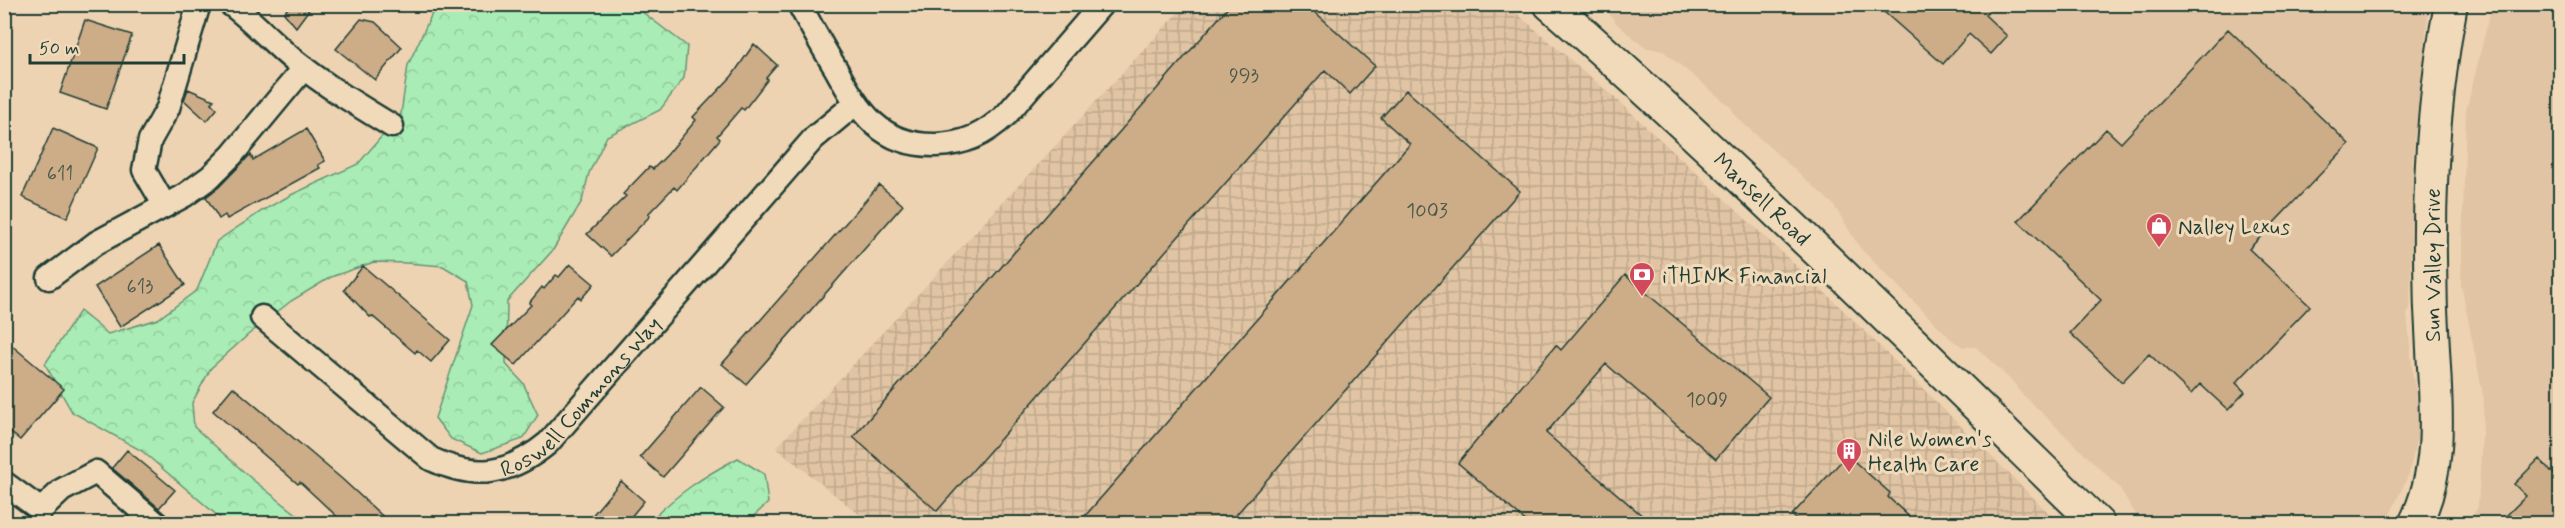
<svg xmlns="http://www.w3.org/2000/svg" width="2565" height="528" viewBox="0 0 2565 528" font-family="Mynerve,sans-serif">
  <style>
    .built { fill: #e0c4a3 }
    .industrial { fill: url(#industrial-grid) }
    .forest { fill: url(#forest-crowns); stroke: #649474; stroke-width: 1.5 }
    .building { fill: #cdac88; stroke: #1f3d34; stroke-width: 1.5 }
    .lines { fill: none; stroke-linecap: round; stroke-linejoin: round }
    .street-casing { stroke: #1f3d34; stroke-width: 27 }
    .secondary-casing { stroke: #1f3d34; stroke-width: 36 }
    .street { stroke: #f1daba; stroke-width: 22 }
    .secondary { stroke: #f1daba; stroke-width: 32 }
    .labels { text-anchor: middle; stroke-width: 6; stroke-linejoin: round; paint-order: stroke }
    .number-label { font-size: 20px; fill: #4a5949 }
    .street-label { font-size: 22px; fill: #1f3d34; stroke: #f1daba }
    .poi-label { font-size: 22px; fill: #1f3d34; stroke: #f1daba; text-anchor: start }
  </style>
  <defs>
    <pattern id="industrial-grid" width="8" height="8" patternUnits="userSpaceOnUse" patternTransform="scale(1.5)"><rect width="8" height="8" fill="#e0c4a3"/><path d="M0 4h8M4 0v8" fill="none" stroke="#c0a98d"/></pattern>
    <pattern id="forest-crowns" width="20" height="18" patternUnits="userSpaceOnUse" patternTransform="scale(1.5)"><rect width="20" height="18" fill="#aaecb5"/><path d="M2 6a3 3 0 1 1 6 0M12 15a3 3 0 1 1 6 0" fill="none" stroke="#92cb9c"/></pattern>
  </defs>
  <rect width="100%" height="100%" fill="#eed3b2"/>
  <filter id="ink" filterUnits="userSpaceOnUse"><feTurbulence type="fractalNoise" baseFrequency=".0167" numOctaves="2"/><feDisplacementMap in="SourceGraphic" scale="12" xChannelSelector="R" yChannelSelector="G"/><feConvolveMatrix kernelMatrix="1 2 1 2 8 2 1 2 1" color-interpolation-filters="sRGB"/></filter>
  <g filter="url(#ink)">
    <path class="built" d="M1603 5H2429L2413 153 2410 308 2407 315 2413 377 2416 390 2418 433 2409 474 2386 523H2141L2119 487 2018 390 2016 385 1976 347H1963L1952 340 1860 248 1833 204 1736 117 1731 107 1663 51 1644 47 1616 23Z
      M2492 5H2560V523H2468L2478 507 2484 400 2461 284 2466 111Z"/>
    <path class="industrial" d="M1185 5H1507L1623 105 1834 301 2059 523H870L776 448Z"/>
    <path class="forest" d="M436 5H633L687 46 684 78 660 110 607 136 589 173 582 201 553 250 507 301 506 364 523 383 538 415 523 439 482 453 451 439 435 418 473 305 468 281 443 266 406 263 374 262 331 277 291 301 249 334 211 368 192 403 194 427 253 480 308 523H226L142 451 72 412 45 364 80 311 108 334 158 319 197 290 217 241 262 211 291 195 358 164 401 114 408 65Z
      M738 458 764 474 768 503 746 523H648C677 494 702 477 738 458Z"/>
    <path class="building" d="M291 4H313L296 27 284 13Z
      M1231 4H1306L1375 66 1350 94 1325 70 937 511 853 437Z
      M1875 4H1994L1985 15 2007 36 1991 54 1969 34 1943 64Z
      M361 19 375 22 402 47 375 80 336 49Z
      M85 20 132 35 106 109 60 93Z
      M2228 29 2349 144 2249 249 2310 306 2236 383 2245 392 2228 410 2200 384 2191 394 2149 354 2122 382 2070 333 2101 300 2018 221 2106 129 2121 143Z
      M754 44 777 65 766 78 768 79 744 110 741 108 717 136 720 139 693 171 677 190 674 187 648 214 650 216 611 256 587 234 626 196 623 194 649 167 653 169 667 155 696 120 693 117 732 76Z
      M188 89 214 100 211 103 217 109 207 121 184 100Z
      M1406 90 1520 191 1228 524H1078L1410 144 1381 118Z
      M53 128 98 148 67 218 22 197Z
      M306 129 325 161 318 165 320 168 227 219 225 215 219 219 206 197 219 187 248 157 251 155 253 160Z
      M879 185 903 205 746 384 722 364Z
      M159 245 185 285 120 327 95 287Z
      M570 264 594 284 581 299 578 296 516 365 492 345 531 305 529 303 542 287 544 289 556 275 559 277Z
      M363 266 450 340 431 362 417 350 415 353 372 316 370 317 344 290Z
      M1625 275 1769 397 1716 459 1606 364 1546 433 1652 524H1529L1458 463 1556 345 1561 350Z
      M4 339 64 389 20 440 4 427Z
      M233 387 342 479 391 524H345L300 482 298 484 213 411Z
      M701 387 724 407 663 477 640 457Z
      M127 450 175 490 159 508 112 468Z
      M1847 455 1890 493 1888 497 1917 524H1802L1792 515Z
      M2539 459 2560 480V524H2498L2526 496 2514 484Z
      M621 481 644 501 625 524H585Z"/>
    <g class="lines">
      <defs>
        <g id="street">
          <path d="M230 4C254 21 273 44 296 62 326 86 359 106 392 126"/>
          <path d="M799 4C811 26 823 48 836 69 860 113 881 146 936 145 965 144 984 135 1006 115L1102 4"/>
          <path d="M165 206 144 170 150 140 168 108 199 4"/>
          <path d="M49 278 96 243 185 195 210 177 232 155 304 68"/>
          <path id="s1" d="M262 317 431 459C476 480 509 475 548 443L814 138 855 104"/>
          <path d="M4 483 41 510 62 490 96 472 157 524"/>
        </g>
        <g id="secondary">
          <path id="s2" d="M1550 4C1740 171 1918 348 2098 524"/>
          <path d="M2415 524C2443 468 2436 409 2433 349 2431 319 2430 289 2430 258 2429 173 2435 88 2451 4"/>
        </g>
      </defs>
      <use href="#street" class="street-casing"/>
      <use href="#secondary" class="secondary-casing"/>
      <use href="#street" class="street"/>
      <use href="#secondary" class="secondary"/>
    </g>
  </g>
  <defs>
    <symbol id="shop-pin" viewBox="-11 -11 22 30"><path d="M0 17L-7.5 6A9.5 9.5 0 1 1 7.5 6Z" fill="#d1495b" stroke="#f1daba"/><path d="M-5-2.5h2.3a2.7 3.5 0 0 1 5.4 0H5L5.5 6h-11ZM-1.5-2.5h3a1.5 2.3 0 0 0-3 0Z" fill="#fff"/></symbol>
    <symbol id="bank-pin" viewBox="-11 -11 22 30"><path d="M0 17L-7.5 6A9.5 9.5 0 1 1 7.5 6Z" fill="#d1495b" stroke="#f1daba"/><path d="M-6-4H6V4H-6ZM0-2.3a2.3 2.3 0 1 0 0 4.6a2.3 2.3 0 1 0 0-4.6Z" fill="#fff"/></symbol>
    <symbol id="building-pin" viewBox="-11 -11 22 30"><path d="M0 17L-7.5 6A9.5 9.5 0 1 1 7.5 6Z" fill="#d1495b" stroke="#f1daba"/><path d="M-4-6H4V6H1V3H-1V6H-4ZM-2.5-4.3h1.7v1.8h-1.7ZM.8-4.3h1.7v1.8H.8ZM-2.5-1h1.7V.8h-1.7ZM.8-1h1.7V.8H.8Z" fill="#fff"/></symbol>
  </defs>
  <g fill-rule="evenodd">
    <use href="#shop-pin" x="2144" y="211" width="30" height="40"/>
    <use href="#bank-pin" x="1627" y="260" width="30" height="40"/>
    <use href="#building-pin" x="1834" y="436" width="30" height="40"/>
  </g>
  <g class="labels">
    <g class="number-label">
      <text x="1244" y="82">993</text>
      <text x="60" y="180">611</text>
      <text x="1427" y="217">1003</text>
      <text x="140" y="293">613</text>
      <text x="1707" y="406">1009</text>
    </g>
    <g class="street-label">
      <text dy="8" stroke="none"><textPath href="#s2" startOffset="288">Mansell Road</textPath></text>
      <text transform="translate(2432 265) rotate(-90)" y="8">Sun Valley Drive</text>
      <text dy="8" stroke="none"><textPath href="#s1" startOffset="402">Roswell Commons Way</textPath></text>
    </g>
    <g class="poi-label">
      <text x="2178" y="234">Nalley Lexus</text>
      <text x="1662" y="283">iTHINK Financial</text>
      <text x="1868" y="446">Nile Women's<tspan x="1868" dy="25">Health Care</tspan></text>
    </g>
  </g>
  <rect width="2565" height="528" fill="none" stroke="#f1daba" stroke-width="24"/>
  <rect x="12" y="12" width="2541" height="504" fill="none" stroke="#1f3d34" stroke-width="2" filter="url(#ink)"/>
  <path d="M30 54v9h154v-9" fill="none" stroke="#1f3d34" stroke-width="3"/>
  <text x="39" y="54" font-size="18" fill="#1f3d34" stroke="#f1daba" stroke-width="4.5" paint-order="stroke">50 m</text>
</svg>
